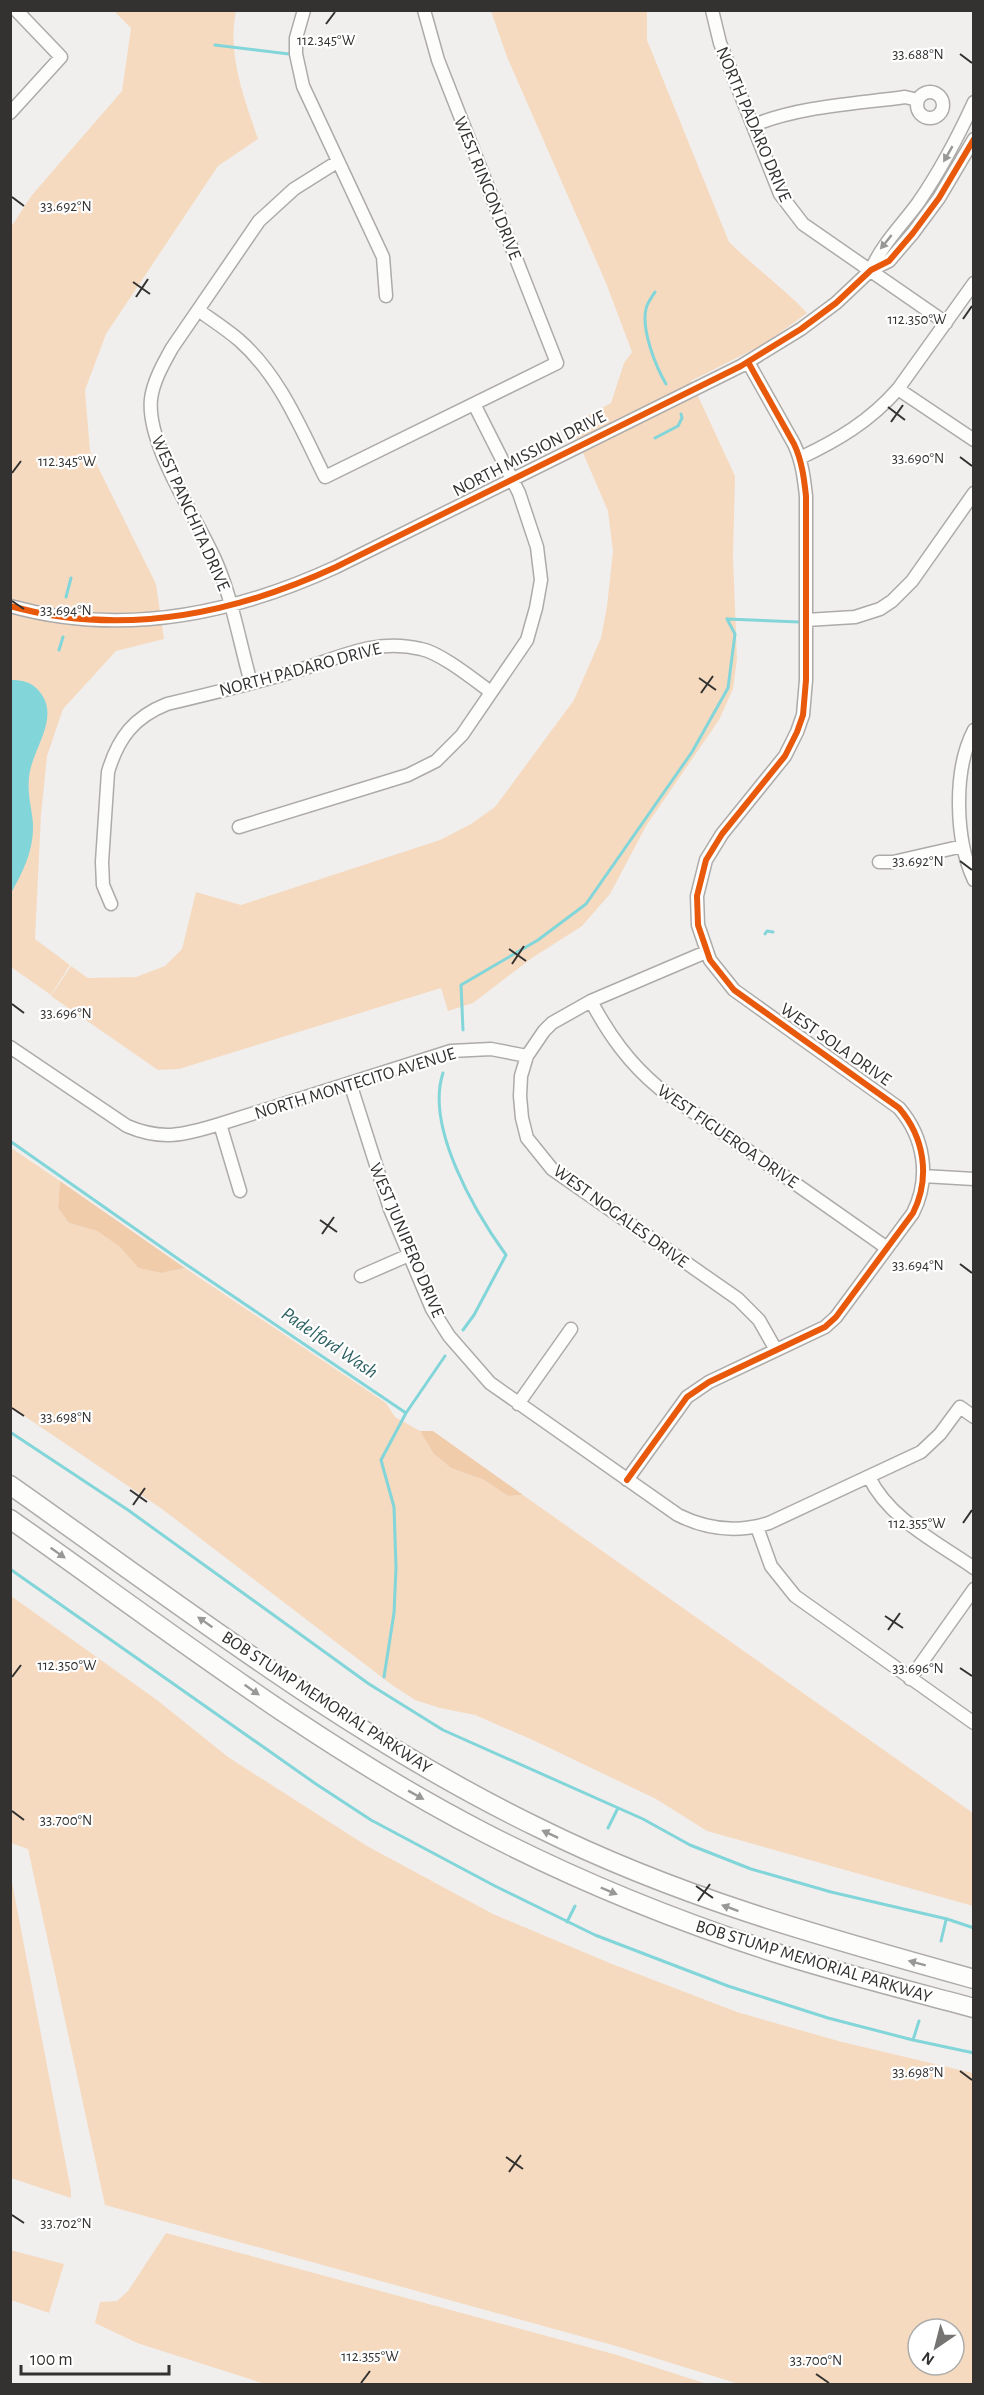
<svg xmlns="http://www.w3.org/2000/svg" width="984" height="2395" viewBox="0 0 984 2395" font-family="'Alegreya Sans',sans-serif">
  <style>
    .green { fill: #f5dac0; fill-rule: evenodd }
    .forest { fill: #f0ccab }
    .water { fill: #82d5d9 }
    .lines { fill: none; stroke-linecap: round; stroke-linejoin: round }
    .stream { stroke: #82d5d9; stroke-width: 3 }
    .minor-casing { stroke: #adaba9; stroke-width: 15 }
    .highway-casing { stroke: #adaba9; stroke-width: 21 }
    .minor { stroke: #fdfdfc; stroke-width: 12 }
    .highway { stroke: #fdfdfc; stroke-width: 18 }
    .cycleway-casing { stroke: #fff; stroke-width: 10 }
    .cycleway { stroke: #e8590c; stroke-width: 6 }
    .oneway { fill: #989896 }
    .ticks { fill: none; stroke: #333230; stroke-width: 2 }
    .labels { text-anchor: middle; stroke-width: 4.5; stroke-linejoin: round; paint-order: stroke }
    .street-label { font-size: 18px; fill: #333230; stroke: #fff }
    .water-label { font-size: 20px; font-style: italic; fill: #2d6062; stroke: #fff }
    .ticks-label { font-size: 15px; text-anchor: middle; fill: #333230; stroke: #fff; stroke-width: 4.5; stroke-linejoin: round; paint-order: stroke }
  </style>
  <rect width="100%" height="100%" fill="#f1efed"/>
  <path class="green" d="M114 11H236C227 56 244 97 258 139L218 166 106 334 85 390 90 451 156 584 164 639 116 651 63 709 47 756 41 815 35 939 70 965 51 995 11 967V227L32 195 122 91 131 28Z
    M491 11H647V40L729 242C754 267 783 287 807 313L766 343 691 381 735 476 733 557 737 659 733 689 719 720 646 826 610 894 582 926 532 958 473 1003 448 1011 441 988 179 1069 158 1070 51 996 71 966 88 978 136 977 165 966 182 949 196 892 241 905 440 840 471 824 495 807 574 700 601 638 607 606 613 551 608 511 571 425 611 403 624 363 632 352 606 283 507 57Z
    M10 1147 60 1181 58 1208 69 1223 97 1231 120 1247 138 1268 161 1273 185 1268 386 1403 395 1417 420 1431 433 1453 451 1468 484 1480 508 1496 523 1495 973 1813V1906L707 1831 656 1799 535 1741 475 1715 440 1708 415 1700 392 1685 162 1509 11 1407Z
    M11 1596 157 1700 228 1757 367 1846 493 1914 612 1964 737 2012 842 2042 973 2073V2384H739L616 2346 105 2205 28 1849 11 1843ZM918 2329H954V2365H918Z
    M11 1877 71 2191V2198L11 2178Z
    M166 2233 617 2355 707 2384H265L137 2343 95 2323 100 2302 117 2301 128 2291Z
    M10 2250 64 2264 49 2313 11 2300Z"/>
  <path class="forest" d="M60 1181 185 1268 161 1273 138 1268 120 1247 97 1231 69 1223 58 1208Z
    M420 1431H433L523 1495 508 1496 484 1480 451 1468 433 1453Z"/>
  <path class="water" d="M11 680C22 680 32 682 39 691 62 718 31 749 29 778 27 794 32 809 33 824 34 850 23 872 11 893Z"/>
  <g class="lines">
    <path class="stream" d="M215 45 289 54
      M655 292C652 297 647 303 646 309 641 330 656 367 666 384
      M655 438 678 426 682 418 681 414
      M66 597 71 578
      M727 619 799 622
      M59 650 63 637
      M765 934 767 931 773 932
      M463 1030 461 985 538 940 586 904 692 752 728 688 735 634 727 619
      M443 1073C425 1127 475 1212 506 1255L474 1315 463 1330
      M10 1141 184 1263 406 1413
      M10 1432 128 1510 369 1684 443 1730 643 1819 690 1845 751 1869 831 1892 947 1919 974 1928
      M10 1569 316 1784 371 1820 495 1886 595 1935 728 1986 828 2018 913 2040 974 2053
      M384 1677 394 1613 396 1568 394 1507 381 1460 406 1413 445 1356
      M608 1828 618 1808
      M567 1922 575 1906
      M941 1941 946 1920
      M913 2040 919 2021"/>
    <defs>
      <path id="minor" d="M304 10 296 38V54L303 86 383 257 386 296
        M712 10 720 43 780 194 803 224 946 323
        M917 105a13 13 0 1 1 26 0a13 13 0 1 1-26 0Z
        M10 113 61 57 16 10
        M754 125C801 106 855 104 905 97L918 100
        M871 270C882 244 902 225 918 203 940 171 958 137 974 102
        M198 310C212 320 226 329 239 340 280 376 301 429 325 477L557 363 438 60 424 10
        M898 389 974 440
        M800 458C838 440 870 421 898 389L974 283
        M10 606C121 637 234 614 336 567L741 366 801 329 836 303 871 270 889 261 913 233 939 198 974 139
        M806 620 855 617 880 609 892 601 912 581 974 493
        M251 683C240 644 233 602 217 564 198 519 146 446 151 399 153 382 163 364 172 348L259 221 294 189 337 162
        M974 730C953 770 955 839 974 880
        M239 827 408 775 436 761 462 735 527 640 536 608 541 580 537 547 519 493 474 404
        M879 862H893L963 846
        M111 904 103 885 102 862 108 772C118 738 134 717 167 704 209 694 251 684 292 672 336 660 373 637 421 649 441 653 473 679 491 692
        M706 952 591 1001 552 1023 544 1031 527 1056 521 1076 520 1096 522 1118 527 1138 552 1169 738 1299 759 1320 776 1350
        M591 1001C609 1035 629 1063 659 1088L887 1248
        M10 1047 127 1126C162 1141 184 1135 220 1124L451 1051 491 1049 527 1056
        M350 1083 390 1209 432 1309 449 1336 490 1383 678 1515C708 1530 737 1533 769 1523L921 1452 940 1434 960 1407 974 1417
        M220 1124 240 1191
        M923 1176 974 1179
        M361 1276 409 1255
        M518 1404 571 1329
        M869 1477C889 1519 937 1542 974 1568
        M627 1480 687 1397 709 1382 825 1327 836 1317 913 1213C931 1177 924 1137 899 1108L734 990 710 960 698 925 697 896 706 860 722 834 785 756 797 732 803 715 806 680V496C804 478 802 461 794 444L748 362
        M757 1527 771 1566 795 1596 974 1723
        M910 1679 974 1589"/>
      <path id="highway" d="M10 1485C182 1606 349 1736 539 1828 680 1898 823 1937 974 1979
        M10 1519C165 1628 316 1746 485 1833 578 1881 674 1920 773 1952 839 1973 907 1990 974 2008"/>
    </defs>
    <use href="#minor" class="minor-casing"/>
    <use href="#highway" class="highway-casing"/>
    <use href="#minor" class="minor"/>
    <use href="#highway" class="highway"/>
    <defs>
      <path id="cycleway" d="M10 606C121 637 234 614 336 567L741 366 801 329 836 303 871 270 889 261 913 233 939 198 974 139
        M627 1480 687 1397 709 1382 825 1327 836 1317 913 1213C931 1177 924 1137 899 1108L734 990 710 960 698 925 697 896 706 860 722 834 785 756 797 732 803 715 806 680V496C804 478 802 461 794 444L748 362"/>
    </defs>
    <use href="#cycleway" class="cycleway-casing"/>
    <use href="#cycleway" class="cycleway"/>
  </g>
  <defs><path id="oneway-solid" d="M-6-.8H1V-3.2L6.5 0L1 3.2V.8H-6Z" transform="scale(1.5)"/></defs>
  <g class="oneway">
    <use href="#oneway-solid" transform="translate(948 154) rotate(120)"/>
    <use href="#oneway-solid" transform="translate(886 242) rotate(129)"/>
    <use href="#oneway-solid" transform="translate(58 1553) rotate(35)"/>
    <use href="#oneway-solid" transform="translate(205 1622) rotate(-145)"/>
    <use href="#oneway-solid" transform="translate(252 1690) rotate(35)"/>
    <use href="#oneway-solid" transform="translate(416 1795) rotate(29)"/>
    <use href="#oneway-solid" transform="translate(550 1834) rotate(-155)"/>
    <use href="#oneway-solid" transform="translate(609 1891) rotate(23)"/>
    <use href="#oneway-solid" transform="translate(730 1908) rotate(-160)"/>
    <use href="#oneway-solid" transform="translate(917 1963) rotate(-165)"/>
  </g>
  <path class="ticks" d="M326 24 335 12M960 54 972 63M12 197 24 206M133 282 150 294M136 297 148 279M963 319 972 306M888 407 905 420M891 422 903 405M960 457 972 466M12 473 21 461M12 601 24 609M699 678 716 690M701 693 713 676M960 861 972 870M509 949 526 961M512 964 524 946M12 1004 24 1013M320 1220 337 1232M322 1234 334 1217M960 1264 972 1273M12 1408 24 1416M130 1490 147 1502M133 1505 145 1488M963 1523 972 1510M885 1616 903 1628M888 1630 900 1613M960 1668 972 1676M12 1677 21 1665M12 1811 24 1820M696 1886 713 1898M698 1901 710 1884M960 2071 972 2080M506 2157 523 2169M509 2172 521 2155M12 2215 24 2223M816 2374 829 2383M361 2383 370 2371"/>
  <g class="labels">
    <g class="street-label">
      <text transform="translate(754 124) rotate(67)" y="6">NORTH PADARO DRIVE</text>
      <text transform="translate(488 188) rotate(68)" y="6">WEST RINCON DRIVE</text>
      <text transform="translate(529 453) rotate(-27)" y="6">NORTH MISSION DRIVE</text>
      <text transform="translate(191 513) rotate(66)" y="6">WEST PANCHITA DRIVE</text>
      <text transform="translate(300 669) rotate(-15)" y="6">NORTH PADARO DRIVE</text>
      <text transform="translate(836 1044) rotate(35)" y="6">WEST SOLA DRIVE</text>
      <text transform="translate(355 1083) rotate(-17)" y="6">NORTH MONTECITO AVENUE</text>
      <text transform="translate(728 1136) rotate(35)" y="6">WEST FIGUEROA DRIVE</text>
      <text transform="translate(621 1216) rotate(36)" y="6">WEST NOGALES DRIVE</text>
      <text transform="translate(407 1240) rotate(67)" y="6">WEST JUNIPERO DRIVE</text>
      <text transform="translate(327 1702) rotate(33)" y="6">BOB STUMP MEMORIAL PARKWAY</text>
      <text transform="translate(814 1961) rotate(17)" y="6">BOB STUMP MEMORIAL PARKWAY</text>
    </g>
    <g class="water-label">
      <text transform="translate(330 1342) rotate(34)" y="7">Padelford Wash</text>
    </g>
  </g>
  <g class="ticks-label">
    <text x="326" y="45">112.345°W</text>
    <text x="918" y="59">33.688°N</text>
    <text x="66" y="211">33.692°N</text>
    <text x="917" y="324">112.350°W</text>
    <text x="918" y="463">33.690°N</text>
    <text x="67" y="466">112.345°W</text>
    <text x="66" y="615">33.694°N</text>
    <text x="918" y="866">33.692°N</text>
    <text x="66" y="1018">33.696°N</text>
    <text x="918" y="1270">33.694°N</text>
    <text x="66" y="1422">33.698°N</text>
    <text x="917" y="1528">112.355°W</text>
    <text x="67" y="1670">112.350°W</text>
    <text x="918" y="1673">33.696°N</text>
    <text x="66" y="1825">33.700°N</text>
    <text x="918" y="2077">33.698°N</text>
    <text x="66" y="2228">33.702°N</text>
    <text x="370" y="2361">112.355°W</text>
    <text x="816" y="2365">33.700°N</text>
  </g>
  <rect width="984" height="2395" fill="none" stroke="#333230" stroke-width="24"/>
  <g transform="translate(936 2347) rotate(215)"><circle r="28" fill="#ffffff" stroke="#adadac" stroke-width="1.5"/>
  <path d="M0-4.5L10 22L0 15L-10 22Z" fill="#767472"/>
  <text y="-9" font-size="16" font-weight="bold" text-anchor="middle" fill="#333230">N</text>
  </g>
  <path d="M21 2365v9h148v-9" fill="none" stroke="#333230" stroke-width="3"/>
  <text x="30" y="2365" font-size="18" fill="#333230" stroke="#ffffff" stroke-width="4.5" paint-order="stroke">100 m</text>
</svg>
